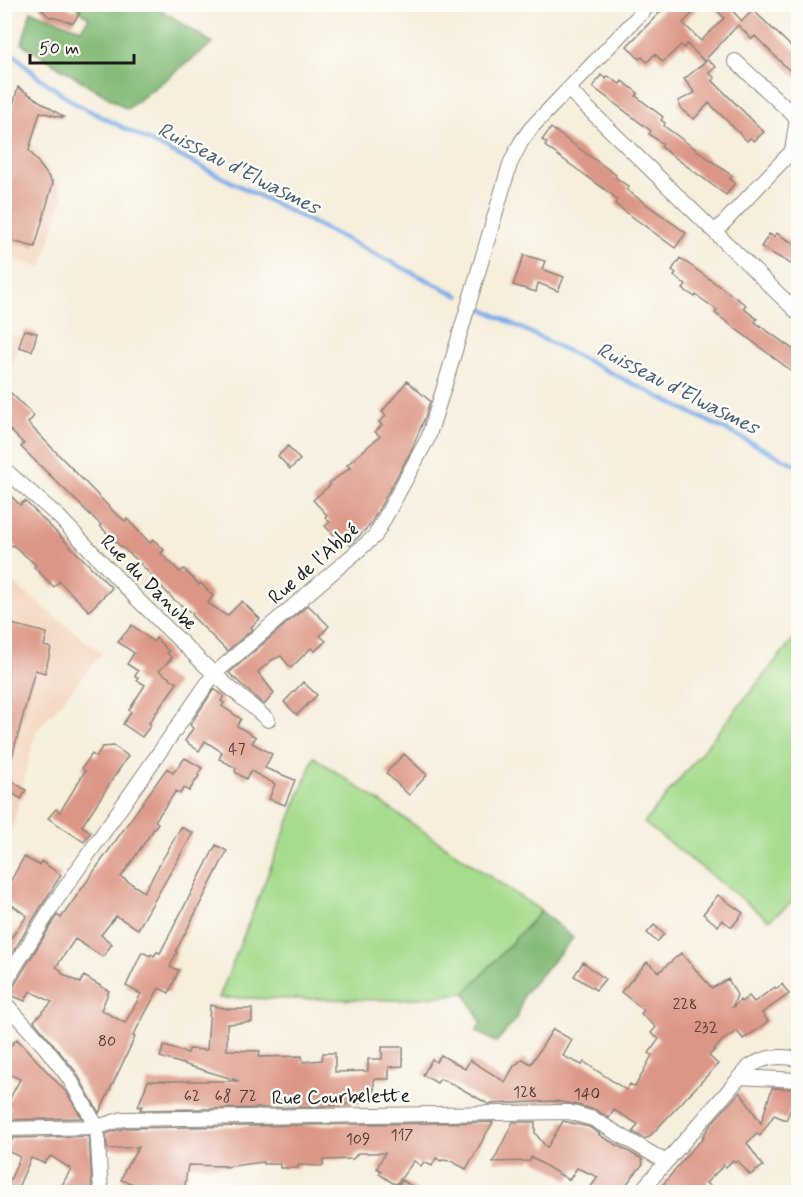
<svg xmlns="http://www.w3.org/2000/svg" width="803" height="1197" viewBox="0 0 803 1197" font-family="Mynerve,sans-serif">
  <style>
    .built { fill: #f3d4be }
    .green { fill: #a6dc8d; stroke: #617c54; stroke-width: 1.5 }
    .forest { fill: #84bc78; stroke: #506c4a; stroke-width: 1.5 }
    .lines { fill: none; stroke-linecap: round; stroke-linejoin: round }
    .stream { stroke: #79ade6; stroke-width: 4.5 }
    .building { fill: #dc9685 }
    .minor-casing { stroke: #8a857c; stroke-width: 16 }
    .minor { stroke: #fff; stroke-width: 14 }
    .labels { text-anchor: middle; stroke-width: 5; stroke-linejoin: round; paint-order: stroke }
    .number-label { font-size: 16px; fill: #4c3a36 }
    .street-label { font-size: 20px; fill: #1c1c1c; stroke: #fdfcf7 }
    .water-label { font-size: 21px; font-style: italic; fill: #465d77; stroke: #fdfcf7 }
  </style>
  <rect width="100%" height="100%" fill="#fdfcf7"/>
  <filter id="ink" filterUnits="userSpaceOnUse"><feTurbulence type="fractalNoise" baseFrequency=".0167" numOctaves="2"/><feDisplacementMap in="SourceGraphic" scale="12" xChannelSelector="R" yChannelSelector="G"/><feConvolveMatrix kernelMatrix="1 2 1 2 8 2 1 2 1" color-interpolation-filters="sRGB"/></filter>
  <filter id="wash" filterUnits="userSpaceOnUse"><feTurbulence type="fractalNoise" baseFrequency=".008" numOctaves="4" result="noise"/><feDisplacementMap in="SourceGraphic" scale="24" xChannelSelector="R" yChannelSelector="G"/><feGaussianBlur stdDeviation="1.35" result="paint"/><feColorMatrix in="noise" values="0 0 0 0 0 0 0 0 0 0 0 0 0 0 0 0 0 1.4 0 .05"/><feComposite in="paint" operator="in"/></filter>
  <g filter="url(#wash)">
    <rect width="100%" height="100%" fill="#f7eedc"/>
    <path class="built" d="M5 137 34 147 64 195 42 267 5 258Z
      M5 332 21 337 11 369 5 375Z
      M4 576 102 654 36 732 11 832 4 830Z"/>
    <path class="green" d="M798 633V898L769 920 644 823Z
      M314 757 541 911 465 993 400 1000 219 998Z"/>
    <path class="forest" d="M81 4 153 5 213 43 127 109 22 44 31 11 81 29 89 18 77 9Z
      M541 911 573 938 524 994 517 1019 496 1042 476 1031 481 1023 465 993Z"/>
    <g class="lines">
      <path class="stream" d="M14 55 37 76 76 104 459 296
        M479 307 798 466"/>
    </g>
    <g id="blocks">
      <path class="building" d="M37 4H68L67 7 80 13 73 23 48 16Z
        M668 4H701L683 23 701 41 724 18 711 4H726L742 21 753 10 798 53V79L755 36 752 39 738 25 704 61 687 44 684 48 681 45 663 62 655 54 647 62 642 57 639 59 627 46Z
        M708 60 716 67 709 73 715 78 712 80 764 132 754 141 750 138 747 141 709 103 694 119 682 110 678 101 695 93 684 79Z
        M601 75 606 79 608 76 620 84 622 81 638 93 636 96 663 117 661 120 665 123 664 126 732 176 730 179 735 183 726 195 661 147 663 144 649 134 651 131 593 87Z
        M18 87 64 117 63 118 40 112 29 150 53 183 35 247 4 239V138Z
        M551 128 616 175 615 177 629 187 627 190 686 233 675 248 615 204 617 200 613 197 614 196 545 146 547 143 542 140Z
        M776 233 798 246V268L761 247 769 234 774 237Z
        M524 255 545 261 542 269 564 277 558 291 538 283 536 292 513 285Z
        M680 258 746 305 743 308 757 319 755 322 798 353V376L715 313 717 310 696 295 695 297 683 289 686 285 674 276 676 273 672 270Z
        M24 330 37 333 32 351 19 347Z
        M407 381 430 401 425 417 411 451 370 525 350 545 337 532 334 535 325 526 330 522 325 517 327 515 313 500 330 485 329 483 350 468 347 465 380 436 375 432 382 425 379 422 386 416 382 412Z
        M4 386 34 416 28 423 114 512 125 521 127 519 150 543 153 539 164 550 161 553 180 572 184 569 199 585 201 583 213 596 208 603 227 616 242 601 260 619 251 627 253 629 227 651 192 616 193 614 173 599 136 559 119 545 100 526 101 525 21 447 24 444 4 424Z
        M288 446 300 460 290 469 278 456Z
        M4 489 20 505 25 501 112 588 89 611 59 581 54 587 34 567 36 565 13 545 4 554Z
        M308 605 329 626 320 636 326 641 315 651 311 648 291 668 281 656 272 660 258 672 274 693 264 705 229 673Z
        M4 622 47 633 44 646 51 648 45 673 35 670 8 773H4Z
        M132 625 153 642 156 638 169 652 167 653 172 658 159 671 177 683 149 723 151 725 142 737 123 724 131 712 129 710 145 685 137 680 138 677 135 676 138 671 127 664 134 653 118 642Z
        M303 682 317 695 297 715 284 702Z
        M214 689 224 696 221 701 224 703 222 706 241 719 237 726 256 737 252 743 272 754 265 768 295 780 285 805 269 799 275 784 251 771 246 779 235 772 236 768 219 759 222 752 205 741 199 751 185 741 193 728 190 725Z
        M114 746 128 756 82 826 91 832 84 842 48 818 56 809 60 812 85 771 82 768 92 754 96 757 102 747Z
        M404 754 427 775 409 795 386 773Z
        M185 758 202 768 198 775 199 776 189 791 184 788 180 794 176 791 155 821 158 823 121 877 144 892 181 827 193 833 138 929 116 916 101 935 112 944 103 957 75 939 56 967 62 971 61 973 80 983 84 976 109 991 101 1010 125 1023 141 994 126 986 142 952 150 956 151 954 154 956 157 952 160 953 216 845 227 851 176 951 177 952 170 967 179 970 169 993 159 988 133 1036 135 1037 99 1113 76 1072 34 1021 52 1002 30 991 25 1001 6 993 12 989 57 915 61 918 167 768 173 773Z
        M4 776 26 790 21 799 4 788Z
        M24 857 39 865 41 861 61 875 4 966V932L11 938 27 916 4 899V893Z
        M718 895 743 913 732 927 722 920 718 926 703 914Z
        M654 925 664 934 657 942 647 933Z
        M681 953 712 988 728 979 737 995 732 1008 740 1000 741 1002 749 996 754 1002 775 987 776 989 782 984 789 994 762 1013 768 1021 757 1030 743 1039 737 1031 722 1041 709 1056 718 1064 648 1138H644L633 1132 638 1124 614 1110 609 1118 596 1110 573 1104 556 1101 488 1104 455 1085 440 1079 437 1083 423 1075 432 1059 436 1062 441 1055 465 1069 470 1060 505 1082 514 1066 523 1059 531 1064 553 1029 572 1040 563 1056 582 1065 584 1062 626 1090 630 1084 635 1087 652 1055 649 1053 659 1039 651 1033 656 1027 641 1014 644 1010 621 992 647 962 659 972Z
        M583 962 605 979 596 990 574 976Z
        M210 1005 228 1009H252V1022L227 1024V1050L260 1051 259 1057 302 1056 303 1062 322 1060 323 1053H335V1072L368 1071V1059H382V1047H403V1066L389 1067V1079H374V1091L360 1092V1103L315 1107 140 1110 142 1106 138 1107 148 1081H239L160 1057 164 1046 188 1053 189 1049 207 1050Z
        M17 1039 67 1093 82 1118 4 1120 11 1107 6 1106 20 1079 4 1072V1052Z
        M772 1088 798 1089V1107L793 1104 786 1120 774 1115 760 1136 757 1134 747 1143 763 1166 750 1175 738 1161 735 1163 733 1160 726 1167 724 1165 706 1183 717 1192H657L690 1151 704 1138 702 1137 713 1122 740 1092 761 1123Z
        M563 1121 589 1127 600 1134 599 1135 642 1159 643 1164 620 1192H587L598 1177 577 1168 569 1180 531 1157 530 1161 493 1162 513 1122H535V1133L547 1148Z
        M493 1122 466 1169 451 1161 442 1160 441 1161 436 1158 432 1166 424 1162 421 1166 414 1161 396 1185 379 1174 381 1171 377 1168 385 1153H358L353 1159 323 1160V1166L298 1165V1168H280V1164H263V1162L225 1167V1166L188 1165 184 1190 144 1185 140 1192H128L131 1183 121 1180 125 1169 139 1147 107 1149 106 1134 125 1128Z
        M89 1136 92 1192H58L71 1169 51 1156 44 1163 31 1158 16 1192H5L20 1157 7 1151 13 1138Z
        M402 1180 421 1192H393Z"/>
    </g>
  </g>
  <g filter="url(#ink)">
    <use href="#blocks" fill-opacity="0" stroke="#8a857c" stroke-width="1.5"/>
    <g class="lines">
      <defs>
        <path id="minor" d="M735 61 797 118
          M568 89 798 313
          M716 231 792 151 797 118 798 116
          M4 469 59 517 137 599 214 674 268 720
          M4 984 55 902 214 674 375 536 428 438 446 381 510 164 521 142 531 128 650 4
          M4 1002 44 1046 69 1078 97 1127 101 1192
          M739 1077 798 1080
          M4 1129 97 1127 123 1119 569 1112 593 1119 666 1162
          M640 1192 749 1067C764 1056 780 1055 798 1059"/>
      </defs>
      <use href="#minor" class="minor-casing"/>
      <use href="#minor" class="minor"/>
    </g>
  </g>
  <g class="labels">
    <g class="number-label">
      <text x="237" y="754">47</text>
      <text x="685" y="1009">228</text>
      <text x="706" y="1032">232</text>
      <text x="107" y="1046">80</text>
      <text x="525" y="1097">128</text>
      <text x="587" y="1099">140</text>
      <text x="192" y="1101">62</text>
      <text x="223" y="1101">68</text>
      <text x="248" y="1101">72</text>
      <text x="402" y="1140">117</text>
      <text x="358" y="1144">109</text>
    </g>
    <g class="street-label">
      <text transform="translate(313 563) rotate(-41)" y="7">Rue de l'Abbé</text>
      <text transform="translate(149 582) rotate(45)" y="7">Rue du Danube</text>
      <text transform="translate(341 1096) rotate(-1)" y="7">Rue Courbelette</text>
    </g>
    <g class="water-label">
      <text transform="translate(239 168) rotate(27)" y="7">Ruisseau d'Elwasmes</text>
      <text transform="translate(678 388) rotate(27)" y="7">Ruisseau d'Elwasmes</text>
    </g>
  </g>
  <rect width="803" height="1197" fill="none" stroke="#fdfcf7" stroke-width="24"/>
  <path d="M30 54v9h104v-9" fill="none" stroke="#1c1c1c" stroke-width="3"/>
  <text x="39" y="54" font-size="18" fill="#1c1c1c" stroke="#fdfcf7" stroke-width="4.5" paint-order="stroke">50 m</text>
</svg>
